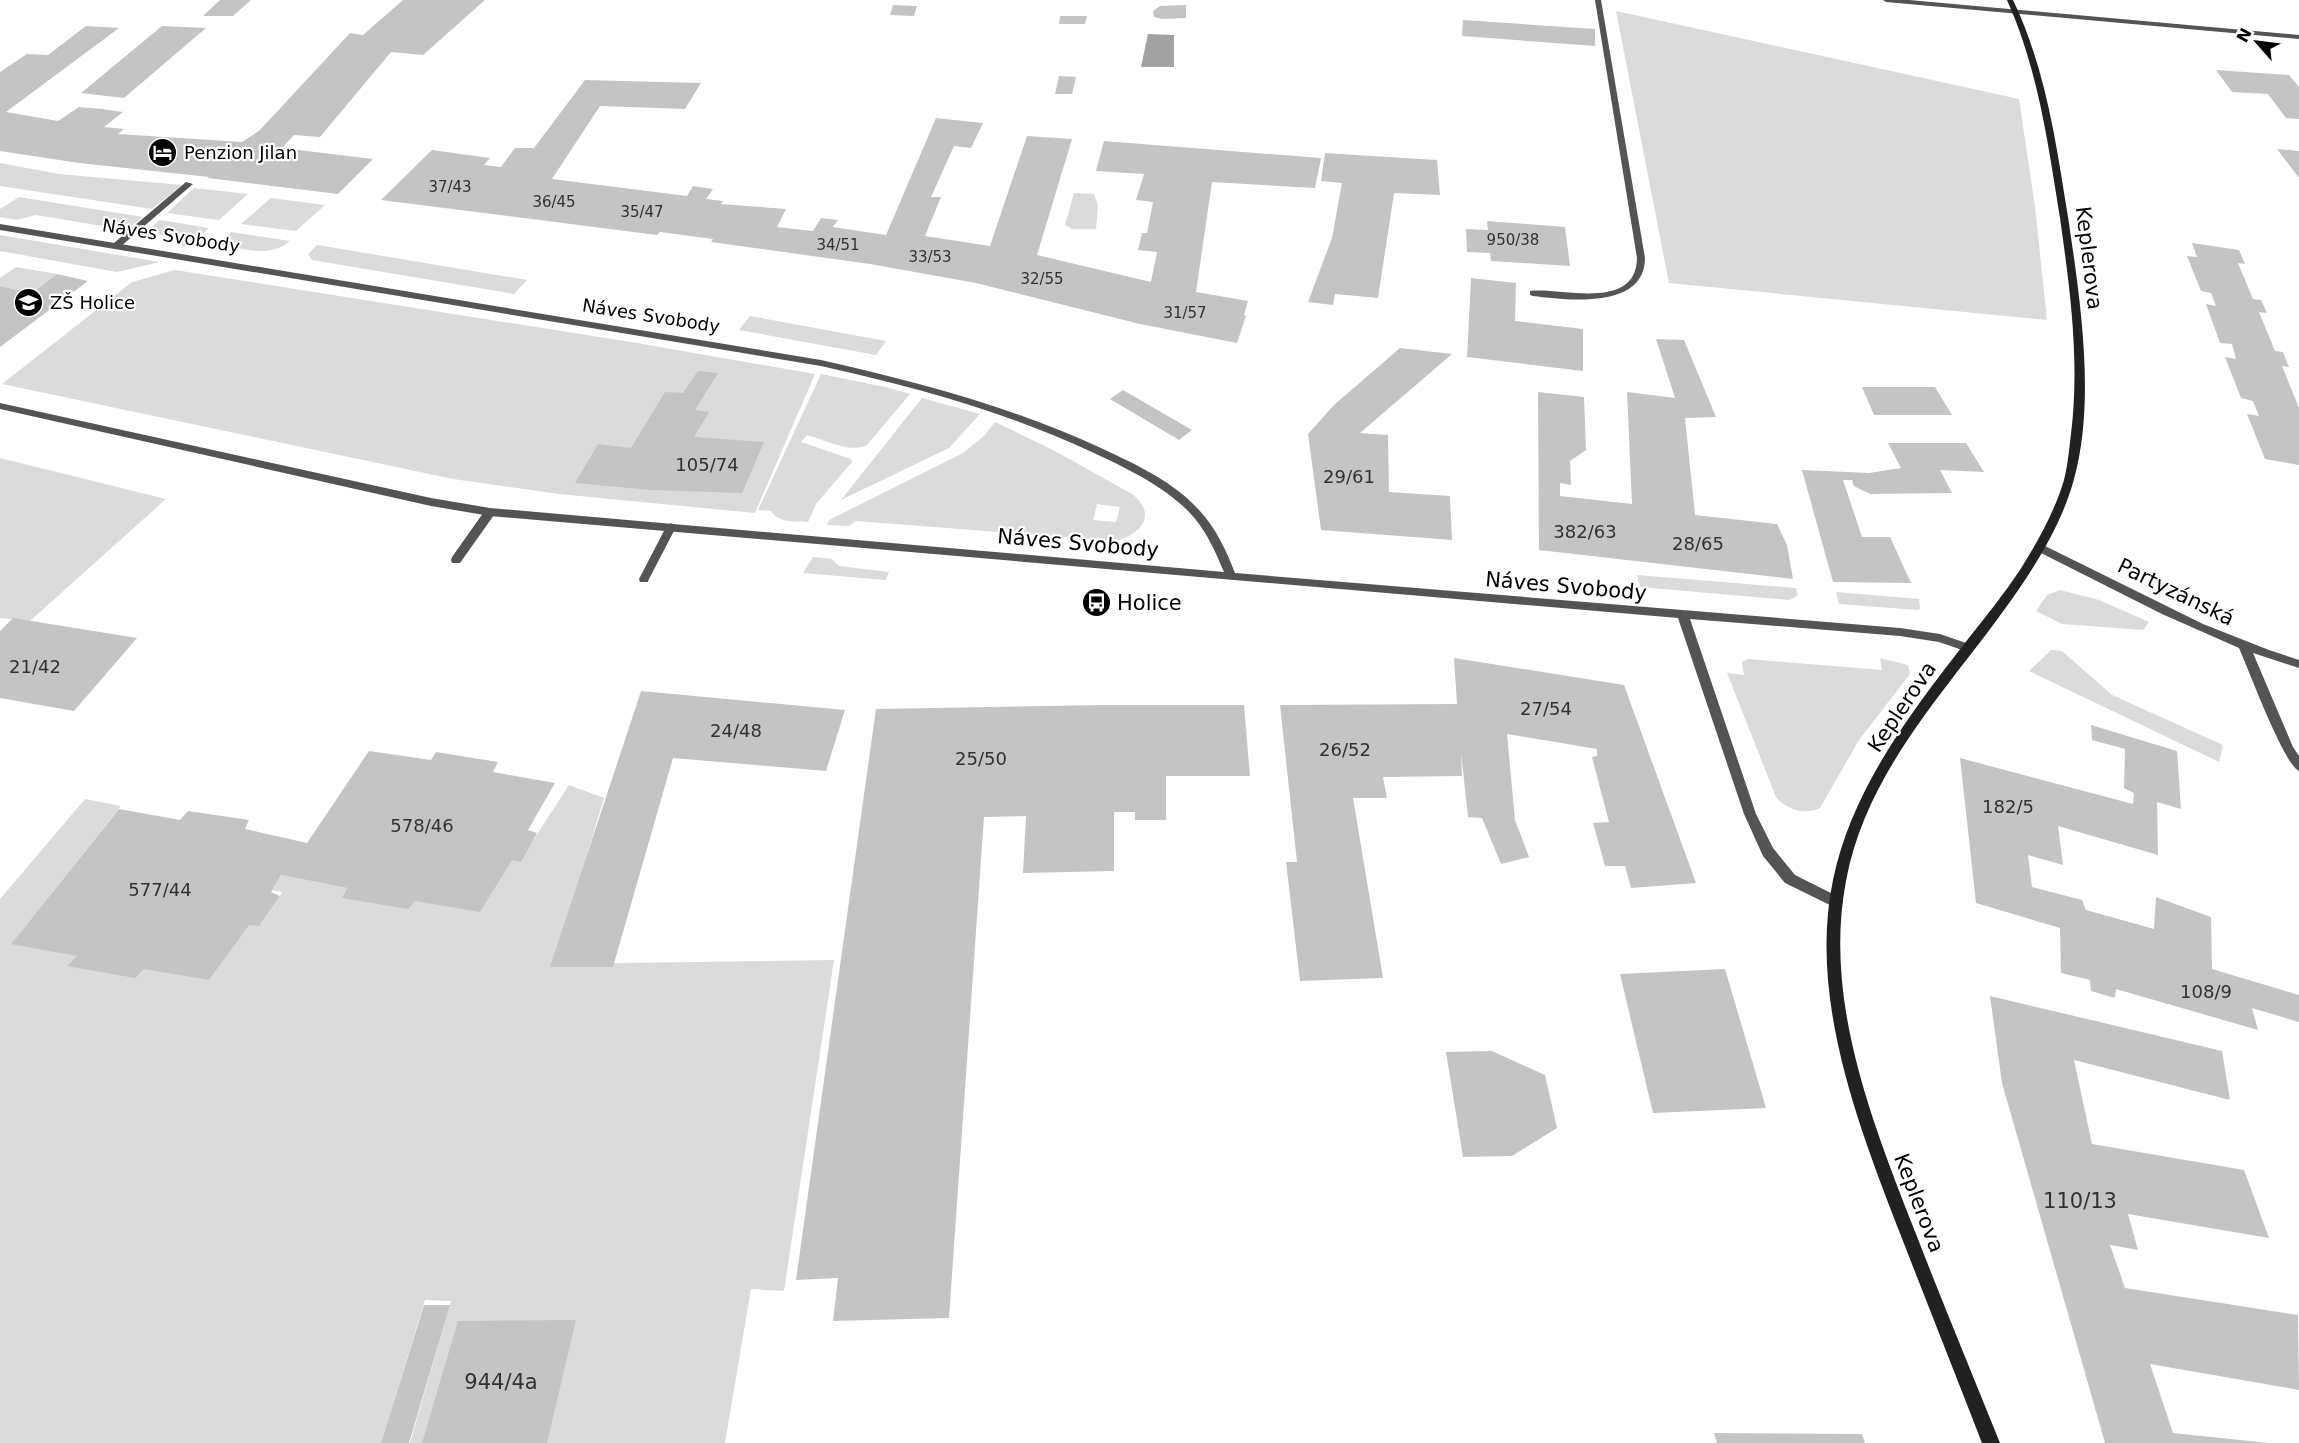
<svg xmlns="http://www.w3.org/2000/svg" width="2299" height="1443" viewBox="0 0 2299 1443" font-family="'DejaVu Sans',sans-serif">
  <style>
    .green { fill: #dbdbdb; fill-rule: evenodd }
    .water { fill: #a2a2a2 }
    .building { fill: #c4c4c4 }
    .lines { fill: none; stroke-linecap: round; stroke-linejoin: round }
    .service { fill: #545454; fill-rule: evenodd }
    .minor { fill: #545454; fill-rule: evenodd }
    .secondary { fill: #212121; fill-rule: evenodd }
    .labels { text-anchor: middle; stroke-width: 4.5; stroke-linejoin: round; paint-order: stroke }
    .far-number-label { font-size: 15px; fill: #313131 }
    .far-poi-label { font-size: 18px; fill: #000; stroke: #fff; text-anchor: start }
    .far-street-label { font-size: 18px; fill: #000; stroke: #fff }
    .number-label { font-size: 18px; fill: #313131 }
    .street-label { font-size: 21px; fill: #000; stroke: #fff }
    .poi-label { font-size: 21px; fill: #000; stroke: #fff; text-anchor: start }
    .near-number-label { font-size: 21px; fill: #313131 }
  </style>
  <rect width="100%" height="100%" fill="#fff"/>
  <path class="green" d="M1616 11 2019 99 2035 207 2047 320 1669 283Z
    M0 163 59 174 182 185 152 209 0 186Z
    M194 188 248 194 219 220 167 213Z
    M1074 193 1094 194 1098 206 1096 229H1072L1065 225Z
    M19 197 25 198 143 217 126 230 36 215 16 220 0 217V209Z
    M271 198 325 205 296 231 241 224Z
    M160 220 209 228 191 244 182 247 179 238 145 232Z
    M231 232 290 241C270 259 241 248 217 244Z
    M0 235 160 262 117 272 0 251Z
    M317 245 527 280 514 294 312 260 308 254Z
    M16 267 57 274 32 293 0 286V278Z
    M175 270 631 342 815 374 755 513 559 494 453 479 2 384 132 282Z
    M750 316 886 341 876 355 739 330Z
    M821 374 890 388 910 394 867 445C849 454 824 439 807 435L801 442 851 459 852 462 816 504 808 522C793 521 779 523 771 511L758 510Z
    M922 398 980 414 949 448 841 500Z
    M995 422 1053 450 1132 494C1157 514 1143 532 1117 541L856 521 849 526 827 525 829 520 963 453 984 436ZM1097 504 1120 507 1116 522 1093 520Z
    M0 458 166 499 30 621 0 618Z
    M813 557 832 559 839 566 889 572 886 580 803 573Z
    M1637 575 1796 588 1798 596 1789 600 1640 587Z
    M2060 590 2099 600 2149 622 2143 630 2062 624 2036 611 2047 595Z
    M1836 592 1919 599 1920 609 1917 610 1839 604Z
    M2051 650 2062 651 2112 695 2223 745 2219 762 2029 671Z
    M1880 658 1908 665 1910 674 1859 740 1820 808C1805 815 1787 810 1776 797L1727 673 1744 675 1742 662 1748 659 1882 670Z
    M569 785 604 798 554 964 834 960 784 1291 751 1289 725 1443H410L451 1301 425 1300 381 1443H0V899L85 799 121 806 15 939 79 952 77 956 145 965 211 977 250 922 261 923 280 896 282 892 272 890 281 875 347 888 344 894 409 907 415 897 511 857 521 859Z"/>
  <path class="water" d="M1148 34 1174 35V67H1141Z"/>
  <path class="building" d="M220 0H251L233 16H203Z
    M403 0H485L423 55 391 52 320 137 294 135 282 148 373 159 338 194 208 178 209 177 79 163 0 151V72L27 54 48 55 86 26 119 28 6 112 58 121 79 107 102 109 123 112 104 127 124 129 118 134 242 142 259 131 350 33 363 35Z
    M893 5 917 6 914 16 890 15Z
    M1186 5V18L1162 19 1154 17 1153 11 1160 6Z
    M1060 16H1087L1085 24H1059Z
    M1463 20 1595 29V46L1462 36Z
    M162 26 206 28 124 98 81 93Z
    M2216 70 2289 75 2299 87V119L2286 118 2268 94 2232 92Z
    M1059 76 1076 77 1072 94H1055Z
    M585 80 701 83 685 109 600 106 552 179 687 196 693 186 713 189 706 199 723 201 721 204 786 209 777 227 813 231 821 218 838 220 833 227 886 235 936 118 983 123 971 148 954 146 931 197H941L925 236 990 246 1027 136 1072 139 1037 255 1151 282 1157 252 1138 250 1142 233H1147L1153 202 1136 200 1144 174 1096 171 1104 141 1321 158 1315 188 1212 182 1196 292 1248 301 1244 315 1246 316 1237 343 1140 324 976 283 870 264 711 242 713 239 660 232 657 235 381 200 432 150 490 158 484 165 501 167 515 148H534Z
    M2277 149 2299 151V178Z
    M1325 153 1437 160 1440 195 1394 193 1378 298 1335 294 1333 305 1308 302 1332 238 1342 183 1321 181Z
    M1487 221 1565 227 1570 266 1491 261 1490 253 1467 252 1466 229 1488 230Z
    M2192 243 2239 250 2245 264 2238 263 2253 299 2261 300 2267 313 2259 312 2275 351 2283 352 2289 367 2282 366 2299 408V465L2265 459 2247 414 2259 416 2253 401 2241 398 2225 357 2236 359 2232 344 2220 343 2206 304 2216 306 2211 293 2201 291 2187 256 2197 257Z
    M57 274 88 281 0 347V286L32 293Z
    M1471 278 1516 283 1515 321 1583 329V371L1467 357Z
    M1656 339 1684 340 1716 417 1685 418 1695 515 1777 524 1787 545 1793 579 1539 550 1538 392 1584 397 1586 450 1570 461 1571 485 1560 483V496L1632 504 1627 392 1675 398Z
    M1400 348 1452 354 1360 433 1388 435 1389 492 1450 496 1452 540 1321 530 1308 434 1334 405Z
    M698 371 718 373 695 410 709 412 694 437 764 442 742 493 651 490 575 483 598 444 631 448 665 392 683 393Z
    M1862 387H1935L1952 415H1874Z
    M1123 390 1192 430 1179 440 1110 399Z
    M1888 443H1966L1984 472 1940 470 1952 493 1870 494 1854 486 1852 480H1843L1862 537H1890L1911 583 1833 582 1802 470 1869 473 1901 468Z
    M13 618 137 638 74 711 0 698V631Z
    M1454 658 1624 685 1696 883 1631 888 1625 866H1605L1593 823 1609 822 1592 757 1597 756V749L1507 734 1515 820 1529 857 1501 864 1482 818 1468 817 1461 752 1462 776 1383 777 1387 798H1353L1383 978 1300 981 1286 862H1297L1280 705 1457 704Z
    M641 691 845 710 826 771 673 758 613 967H550Z
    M1101 705H1244L1250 776H1166V820H1135V812H1114V871L1023 873 1026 816 984 817 949 1318 833 1321 838 1278 796 1280 876 709Z
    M2091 725 2177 751 2181 809 2157 802 2158 855 2058 826 2063 865 2028 855 2032 887 2082 900 2086 910 2154 929 2156 897 2211 917 2212 969 2299 995V1022L2252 1008 2258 1030 2116 989 2115 998 2091 991 2090 980 2061 973 2060 928 1976 903 1960 758 2133 804 2134 793 2124 788 2125 749 2092 740Z
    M369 751 431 760 436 752 498 762 493 772 555 783 528 830 537 833 521 862 512 860 480 912 415 901 408 909 342 898 347 888 281 875 271 892 280 896 259 926 249 925 209 980 144 969 135 978 67 966 77 956 11 944 119 809 180 820 188 811 249 820 245 829 307 843Z
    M1725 969 1766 1108 1653 1113 1620 974Z
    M1990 996 2222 1051 2230 1100 2074 1060 2092 1144 2244 1170 2269 1238 2128 1214 2138 1250 2110 1245 2125 1288 2298 1315 2299 1390 2150 1364 2173 1433 2269 1443H2105L2002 1083Z
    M1492 1051 1545 1075 1557 1128 1512 1156 1463 1157 1446 1052Z
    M424 1305H450L409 1443H381Z
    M576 1320 547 1443H422L458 1321Z
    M1714 1433 1862 1434 1865 1443H1717Z"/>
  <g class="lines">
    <path class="service" d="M1595 0H1601L1645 258C1645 310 1567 300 1533 296L1530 295V291C1561 287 1636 312 1637 258Z
      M186 182 193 184 120 247H114V243Z
      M490 508 495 512 494 515 460 563H452L451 560 452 557 486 509Z
      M671 523 676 527 649 579 648 582H640L639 579 666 527Z"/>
    <path class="minor" d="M1883 0H1909L2299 35V39L1886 2Z
      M0 224 821 360C918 382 1013 407 1103 449 1137 465 1174 482 1199 510 1216 528 1226 550 1235 573L1900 628 1940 634 1972 645 1974 648 1968 652 1939 642 1900 636 1690 619 1756 814 1773 848 1795 875 1841 898 1843 902 1841 906 1836 908 1785 883 1763 856 1744 814 1678 618 490 516 431 506 0 409V403L431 498 490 508 1224 572C1215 551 1206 530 1190 513 1164 486 1128 469 1094 453 1007 412 915 387 821 366L0 230Z
      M2039 543 2203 624 2269 650 2299 660V668L2253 653 2293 747 2299 756V771C2284 765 2248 668 2239 648L2162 614 2035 550 2034 547Z"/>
    <path class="secondary" d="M2007 0H2013C2046 69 2056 143 2068 217 2080 298 2096 400 2074 479 2065 513 2046 548 2027 577 1963 675 1868 761 1846 881 1823 1001 1873 1124 1916 1234 1943 1304 1972 1373 2000 1443H1982C1956 1376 1929 1308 1903 1241 1860 1130 1808 1000 1833 880 1852 788 1912 711 1968 639 1986 616 2004 594 2020 570 2037 543 2055 511 2064 480 2068 465 2069 449 2071 434 2080 361 2070 289 2060 218 2048 143 2038 69 2007 0Z"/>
  </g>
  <defs>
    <symbol id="hotel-disc" viewBox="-11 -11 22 22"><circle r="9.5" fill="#000" stroke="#fff"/><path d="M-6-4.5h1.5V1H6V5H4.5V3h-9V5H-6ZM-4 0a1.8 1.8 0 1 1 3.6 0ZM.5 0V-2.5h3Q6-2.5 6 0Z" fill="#fff"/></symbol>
    <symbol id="school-disc" viewBox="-11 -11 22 22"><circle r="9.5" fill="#000" stroke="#fff"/><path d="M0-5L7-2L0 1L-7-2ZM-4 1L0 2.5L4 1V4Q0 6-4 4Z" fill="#fff"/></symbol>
    <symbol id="bus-disc" viewBox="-11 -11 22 22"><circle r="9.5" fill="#000" stroke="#fff"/><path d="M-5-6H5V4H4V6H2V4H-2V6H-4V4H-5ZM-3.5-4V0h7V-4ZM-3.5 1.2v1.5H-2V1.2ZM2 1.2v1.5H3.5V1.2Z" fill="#fff"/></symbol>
  </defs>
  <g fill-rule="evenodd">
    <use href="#hotel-disc" x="146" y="136" width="33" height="33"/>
    <use href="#school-disc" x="12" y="286" width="33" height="33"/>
    <use href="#bus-disc" x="1080" y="586" width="33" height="33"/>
  </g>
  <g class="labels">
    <g class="far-number-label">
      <text x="450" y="192">37/43</text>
      <text x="554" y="207">36/45</text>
      <text x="642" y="217">35/47</text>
      <text x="1513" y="245">950/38</text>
      <text x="838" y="250">34/51</text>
      <text x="930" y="262">33/53</text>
      <text x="1042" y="284">32/55</text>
      <text x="1185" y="318">31/57</text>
    </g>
    <g class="far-poi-label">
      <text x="184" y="159">Penzion Jilan</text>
      <text x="50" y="309">ZŠ Holice</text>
    </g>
    <g class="far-street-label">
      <text transform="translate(171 236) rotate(9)" y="6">Náves Svobody</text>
      <text transform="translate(651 316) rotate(9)" y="6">Náves Svobody</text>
    </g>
    <g class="number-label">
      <text x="707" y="471">105/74</text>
      <text x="1349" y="483">29/61</text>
      <text x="1585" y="538">382/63</text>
      <text x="1698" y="550">28/65</text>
      <text x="35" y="673">21/42</text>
      <text x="1546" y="715">27/54</text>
      <text x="736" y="737">24/48</text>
      <text x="1345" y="756">26/52</text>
      <text x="981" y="765">25/50</text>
      <text x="2008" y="813">182/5</text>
      <text x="422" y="832">578/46</text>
      <text x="160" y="896">577/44</text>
      <text x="2206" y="998">108/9</text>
    </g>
    <g class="street-label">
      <text transform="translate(2089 258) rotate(83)" y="7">Keplerova</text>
      <text transform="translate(1078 543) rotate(5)" y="7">Náves Svobody</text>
      <text transform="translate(1566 586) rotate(5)" y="7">Náves Svobody</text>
      <text transform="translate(2176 592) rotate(26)" y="7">Partyzánská</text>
      <text transform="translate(1902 707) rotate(-56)" y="7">Keplerova</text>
      <text transform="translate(1919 1203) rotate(69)" y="7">Keplerova</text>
    </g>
    <g class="poi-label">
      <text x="1117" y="610">Holice</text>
    </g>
    <g class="near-number-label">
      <text x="2080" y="1208">110/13</text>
      <text x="501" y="1389">944/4a</text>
    </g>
  </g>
  <g transform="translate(2257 42) rotate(298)" stroke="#ffffff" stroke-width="4.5" paint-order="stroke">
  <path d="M0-4.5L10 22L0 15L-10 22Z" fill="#000000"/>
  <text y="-9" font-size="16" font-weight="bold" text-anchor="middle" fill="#000000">N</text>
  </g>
</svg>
